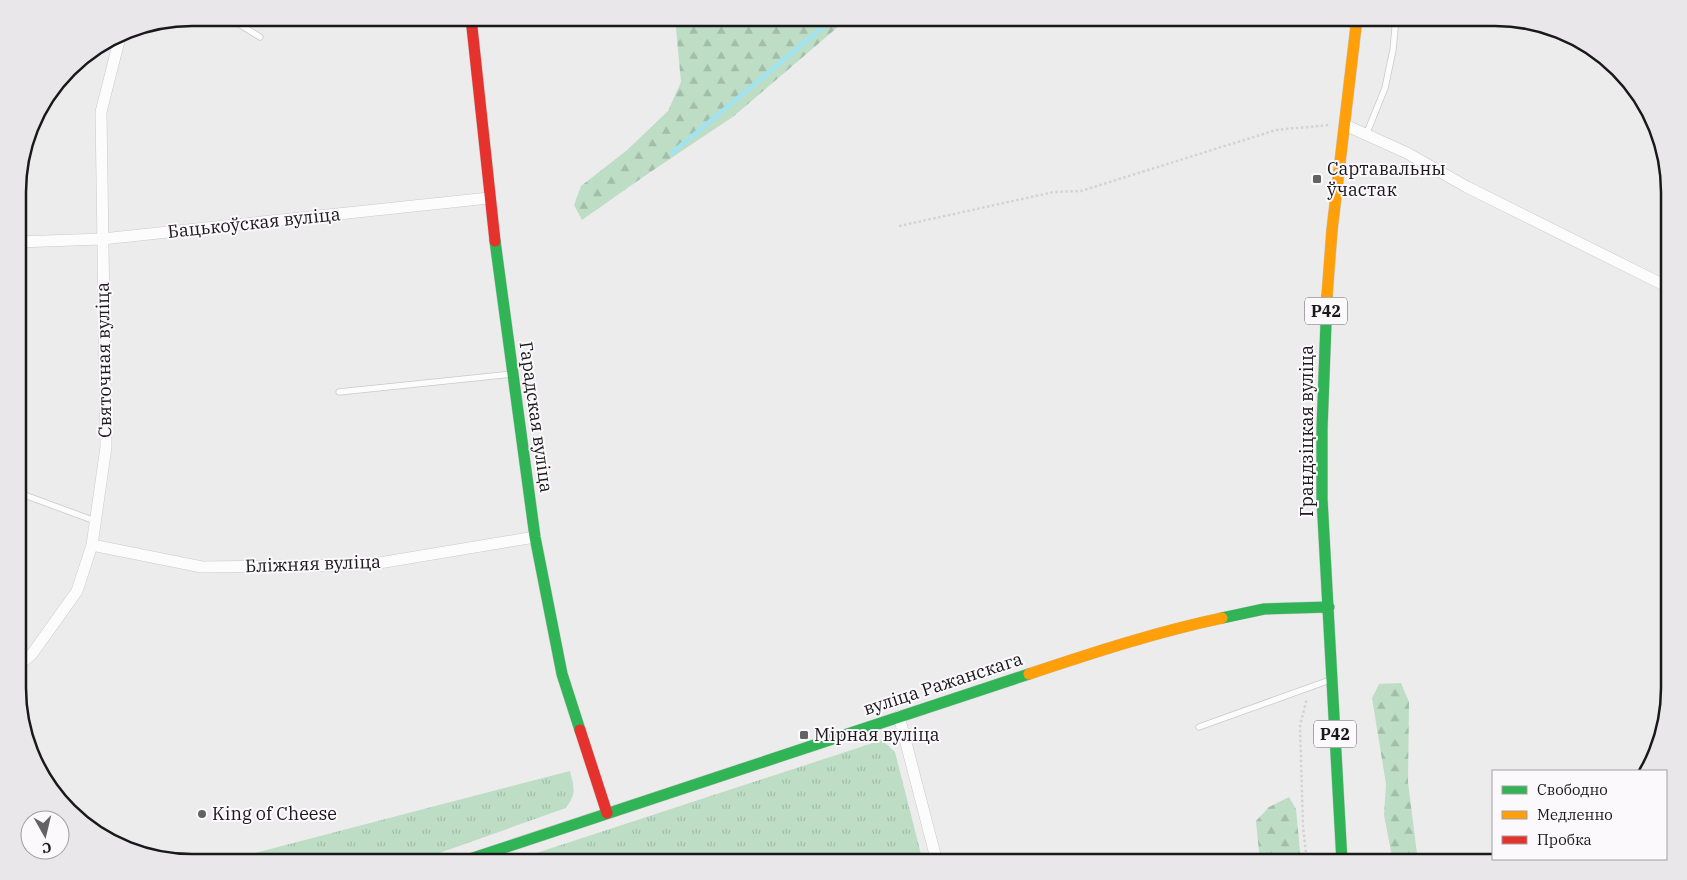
<svg xmlns="http://www.w3.org/2000/svg" width="1687" height="880" viewBox="0 0 1687 880" font-family="'IBM Plex Serif',serif">
  <style>
    .grass { fill: url(#grass-tufts) }
    .forest { fill: url(#forest-firs) }
    .lines { fill: none; stroke-linecap: round; stroke-linejoin: round }
    .stream { stroke: #a2e3f1; stroke-width: 4.5 }
    .lane-casing { stroke: #cac9ca; stroke-width: 7 }
    .street-casing { stroke: #cac9ca; stroke-width: 12 }
    .fast-casing { stroke: #cac9ca; stroke-width: 12 }
    .slow-casing { stroke: #cac9ca; stroke-width: 12 }
    .jam-casing { stroke: #cac9ca; stroke-width: 12 }
    .path { stroke: #d4d3d4; stroke-width: 2.5; stroke-dasharray: 2.5 2.5; stroke-linecap: butt }
    .lane { stroke: #fcfcfc; stroke-width: 5.5 }
    .street { stroke: #fcfcfc; stroke-width: 11 }
    .fast { stroke: #30b455; stroke-width: 11 }
    .slow { stroke: #ff9f0a; stroke-width: 11 }
    .jam { stroke: #e5322d; stroke-width: 11 }
    .poi-dot { fill: #646364; stroke: #fbf9fc; stroke-width: 2 }
    .labels { text-anchor: middle; stroke-width: 4; stroke-linejoin: round; paint-order: stroke }
    .shield { fill: #fbf9fc; stroke: #5e5c5e; stroke-width: 1 }
    .shield-label { font-size: 16px; font-weight: bold; fill: #1a191a }
    .poi-label { font-size: 18px; fill: #1a191a; stroke: #fbf9fc; text-anchor: start }
    .street-label { font-size: 18px; fill: #1a191a; stroke: #fbf9fc }
    .rim { fill: none; stroke: #1a191a; stroke-width: 2.5 }
  </style>
  <defs>
    <pattern id="grass-tufts" width="24" height="20" patternUnits="userSpaceOnUse" patternTransform="scale(1.25)"><rect width="24" height="20" fill="#bdddc5"/><path d="M3 7l-1-3M5 7V3M7 7l1-3M15 17l-1-3M17 17v-4M19 17l1-3" fill="none" stroke="#a2bda9"/></pattern>
    <pattern id="forest-firs" width="22" height="20" patternUnits="userSpaceOnUse" patternTransform="scale(1.25)"><rect width="22" height="20" fill="#bdddc5"/><path d="M5 1l3.5 6h-7zM16 11l3.5 6h-7z" fill="#a2bda9"/></pattern>
  </defs>
  <rect width="100%" height="100%" fill="#edeced"/>
  <path class="grass" d="M882 740 895 752 923 862H509Z
    M570 771C574 789 577 792 566 808L414 862H220Z"/>
  <path class="forest" d="M675 18H853L846 20 734 116 646 175 582 220 574 205 581 186 626 151 668 111 681 82Z
    M1401 683 1409 702 1408 782 1418 862H1393L1384 815 1386 784 1372 698 1379 684Z
    M1289 797 1296 809 1301 862H1260L1256 821 1269 807Z"/>
  <g class="lines">
    <path class="stream" d="M672 153 824 26 836 18"/>
    <defs>
      <path id="lane" d="M229 18 260 37
        M1366 135 1385 88 1393 50 1396 18
        M339 392 513 374
        M19 493 95 521
        M1199 727 1330 680"/>
      <path id="street" d="M1345 125 1407 153 1467 187 1668 287
        M18 242 102 239 489 198
        M92 545 202 567 367 565 535 537
        M19 665 32 654 77 591 92 545 106 447 101 112 121 33
        M899 716 937 862"/>
      <path id="fast" d="M495 241 535 537 562 674 580 730
        M1327 296 1322 429V499L1342 862
        M1222 618 1264 609 1329 607
        M461 862 1029 674"/>
      <path id="slow" d="M1327 296 1332 230 1357 18
        M1029 674C1092 653 1156 632 1222 618"/>
      <path id="jam" d="M471 18 495 241
        M580 730 607 813"/>
    </defs>
    <use href="#lane" class="lane-casing"/>
    <use href="#street" class="street-casing"/>
    <use href="#fast" class="fast-casing"/>
    <use href="#slow" class="slow-casing"/>
    <use href="#jam" class="jam-casing"/>
    <path class="path" d="M899 226 1054 192 1081 191 1276 130 1329 125
      M1307 862 1303 827 1300 726 1307 698"/>
    <use href="#lane" class="lane"/>
    <use href="#street" class="street"/>
    <use href="#fast" class="fast"/>
    <use href="#slow" class="slow"/>
    <use href="#jam" class="jam"/>
  </g>
  <g class="poi-dot">
    <rect x="1312" y="174" width="10" height="10" rx="2.5"/>
    <rect x="799" y="730" width="10" height="10" rx="2.5"/>
    <circle cx="202" cy="814" r="5"/>
  </g>
  <g class="labels">
    <g class="shield">
      <rect x="1305" y="297.5" width="42" height="27" rx="4"/>
      <rect x="1314" y="720.5" width="42" height="27" rx="4"/>
    </g>
    <g class="shield-label">
      <text x="1326" y="317">Р42</text>
      <text x="1335" y="740">Р42</text>
    </g>
    <g class="poi-label">
      <text x="1327" y="175">Сартавальны<tspan x="1327" dy="21">ўчастак</tspan></text>
      <text x="814" y="741">Мірная вуліца</text>
      <text x="212" y="820">King of Cheese</text>
    </g>
    <g class="street-label">
      <text transform="translate(254 223) rotate(-6)" y="6">Бацькоўская вуліца</text>
      <text transform="translate(104 360) rotate(-91)" y="6">Святочная вуліца</text>
      <text transform="translate(536 417) rotate(82)" y="6">Гарадская вуліца</text>
      <text transform="translate(1307 431) rotate(-90)" y="6">Грандзіцкая вуліца</text>
      <text transform="translate(313 564) rotate(-2)" y="6">Бліжняя вуліца</text>
      <text transform="translate(943 684) rotate(-18)" y="6">вуліца Ражанскага</text>
    </g>
  </g>
  <path d="M0 0H1687V880H0ZM192 26H1495A166 166 0 0 1 1661 192V688A166 166 0 0 1 1495 854H192A166 166 0 0 1 26 688V192A166 166 0 0 1 192 26Z" fill="#e9e7ea" fill-rule="evenodd"/>
  <path class="rim" d="M192 26H1495A166 166 0 0 1 1661 192V688A166 166 0 0 1 1495 854H192A166 166 0 0 1 26 688V192A166 166 0 0 1 192 26Z"/>
  <rect x="1492" y="770" width="175" height="90" fill="#fbf9fc" stroke="#a19fa2"/>
  <rect x="1502" y="786" width="25" height="8" fill="#30b455" stroke="#a19fa2"/>
  <text x="1537" y="795" font-size="15" fill="#1a191a">Свободно</text>
  <rect x="1502" y="811" width="25" height="8" fill="#ff9f0a" stroke="#a19fa2"/>
  <text x="1537" y="820" font-size="15" fill="#1a191a">Медленно</text>
  <rect x="1502" y="836" width="25" height="8" fill="#e5322d" stroke="#a19fa2"/>
  <text x="1537" y="845" font-size="15" fill="#1a191a">Пробка</text>
  <g transform="translate(45 835) rotate(172)"><circle r="24" fill="#fbf9fc" stroke="#a19fa2"/>
  <path d="M0-4L9 19L0 12L-9 19Z" fill="#646364"/>
  <text y="-8" font-size="14" font-weight="bold" text-anchor="middle" fill="#1a191a">С</text>
  </g>
</svg>
